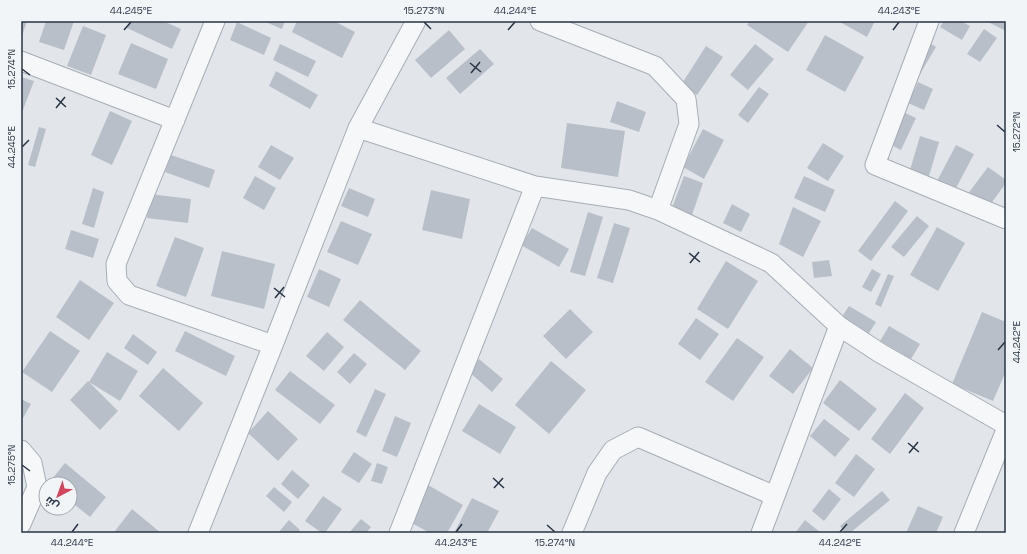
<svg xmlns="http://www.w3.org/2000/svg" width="1027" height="554" viewBox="0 0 1027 554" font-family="'Space Grotesk',Cairo,sans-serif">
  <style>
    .building { fill: #b9bfc9 }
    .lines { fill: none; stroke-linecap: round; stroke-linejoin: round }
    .minor-casing { stroke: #a7adb6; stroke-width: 21 }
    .minor { stroke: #f5f7f9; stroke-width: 19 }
    .ticks { fill: none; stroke: #293444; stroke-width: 1.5 }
    .neatline { fill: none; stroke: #293444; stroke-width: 1.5 }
    .ticks-label { font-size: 10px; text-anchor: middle; fill: #293444 }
  </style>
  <rect width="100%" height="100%" fill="#e2e6eb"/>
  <path class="building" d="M21 21H27L21 39Z
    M46 21H74L64 50 39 42Z
    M130 21H163L181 29 172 49 127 28Z
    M263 21H285L282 29Z
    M297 21H334L355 32 342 58 292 32Z
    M750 21H809L788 52 747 25Z
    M838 21H875L867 37Z
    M944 21H961L970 26 962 40 940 27Z
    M989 21H1006V31L988 22Z
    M237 22 271 38 264 55 230 40Z
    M83 26 106 35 91 75 67 66Z
    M984 29 997 38 980 62 967 54Z
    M449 30 465 49 431 78 415 60Z
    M825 35 864 57 845 92 806 70Z
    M924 39 936 47 917 79 905 72Z
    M131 43 168 59 156 89 118 74Z
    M280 44 316 61 308 77 273 60Z
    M755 44 774 59 748 90 730 75Z
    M706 46 723 57 697 95 681 85Z
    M480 49 494 64 460 94 446 78Z
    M276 71 318 95 310 109 269 86Z
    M21 77 34 81 21 115Z
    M918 82 933 89 924 110 908 103Z
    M759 87 769 94 748 123 738 115Z
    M617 101 646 112 639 132 610 122Z
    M110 111 132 121 112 165 91 155Z
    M903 112 916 118 901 150 887 143Z
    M567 123 625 131 618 177 561 168Z
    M39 127 46 129 35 167 28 165Z
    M703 129 724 140 704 179 683 167Z
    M920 136 939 142 929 176 910 170Z
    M823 143 844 156 828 181 807 168Z
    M271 145 294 158 280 180 258 167Z
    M956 145 974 154 955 190 937 181Z
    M171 155 215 170 209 188 165 172Z
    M988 167 1006 180V183L987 209 967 195Z
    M255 176 276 188 264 210 243 198Z
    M684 176 703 183 692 215 672 208Z
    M804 176 835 190 825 212 794 198Z
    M93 188 104 192 94 228 82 224Z
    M349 188 375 199 368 217 341 206Z
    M431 190 470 199 462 239 422 230Z
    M150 194 191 199 188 223 147 218Z
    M895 201 908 211 871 261 858 251Z
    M732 204 750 214 741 232 723 223Z
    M793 207 821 221 803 257 779 244Z
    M588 212 603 217 585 276 570 272Z
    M917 216 929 226 904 257 891 247Z
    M341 221 372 234 358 265 327 252Z
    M614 223 630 228 613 283 597 278Z
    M937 227 965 243 938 291 910 275Z
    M532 228 569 249 559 267 521 245Z
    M71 230 99 239 93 258 65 249Z
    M175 237 204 248 186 297 156 286Z
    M222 251 275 264 264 309 211 296Z
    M829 260 832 276 814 278 812 262Z
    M726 261 758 281 728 329 697 309Z
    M319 269 341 279 329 307 307 297Z
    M872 269 881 274 871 292 862 287Z
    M888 274 894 276 881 307 875 304Z
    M80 280 114 303 89 340 56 317Z
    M360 300 421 351 405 370 343 320Z
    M849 306 876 322 866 338 839 321Z
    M570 309 593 332 566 359 543 336Z
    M982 312 1006 322V371L993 401 952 384Z
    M696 318 719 334 700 360 678 344Z
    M889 326 920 344 911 359 880 341Z
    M50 331 80 351 52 392 22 372Z
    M185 331 235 356 226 376 175 351Z
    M327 332 344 347 324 371 306 356Z
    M133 334 157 352 148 365 124 348Z
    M737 338 764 357 733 401 705 382Z
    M790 349 813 368 793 394 769 376Z
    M107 352 138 371 120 401 89 382Z
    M354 353 367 364 350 384 337 372Z
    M479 359 503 379 492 392 468 371Z
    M551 361 586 390 549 434 515 405Z
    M163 368 203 403 179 431 139 396Z
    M290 371 335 405 320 424 275 390Z
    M840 380 877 409 859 431 823 403Z
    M88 381 118 411 100 430 70 400Z
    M375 389 386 394 366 437 356 432Z
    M905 393 924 408 890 454 871 439Z
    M21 399 31 404 23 418 21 417Z
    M479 404 516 427 500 454 462 431Z
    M268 411 298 439 278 461 248 433Z
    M395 416 411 423 397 457 382 451Z
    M824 419 850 439 835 457 810 436Z
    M354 452 372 464 359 483 341 472Z
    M856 454 875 469 854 497 835 483Z
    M65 463 106 497 90 517 70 501V484H48Z
    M377 463 388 467 382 484 371 481Z
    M292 470 310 485 298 499 281 484Z
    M428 485 463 505 447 533H430L408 521Z
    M274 487 292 502 284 512 266 496Z
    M829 489 841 499 824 521 812 511Z
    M882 491 890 500 850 533H845L840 526Z
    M323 496 342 509 325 533H322L305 521Z
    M472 498 499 511 487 533H454Z
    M918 506 943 517 936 533H906Z
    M132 509 161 533H117L115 531Z
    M361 519 371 527 366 533H349Z
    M289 520 300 530 298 533H278Z
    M805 520 821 533H795Z"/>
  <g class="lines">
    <defs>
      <path id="minor" d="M215 21 116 264 117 281 129 295 273 345
        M540 21 655 66 686 99 689 124 658 210
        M929 21 875 165 1006 219
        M21 61 175 120
        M358 128 535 186 399 533
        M535 186 629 200 658 210 771 263 839 326 880 353 1006 425
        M21 450 32 463 37 487 21 524
        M775 496 839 326
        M198 533 273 345 358 128 416 21
        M572 533 597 473 613 450 638 437 775 496 761 533
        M964 533 1006 430"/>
    </defs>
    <use href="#minor" class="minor-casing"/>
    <use href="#minor" class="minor"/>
  </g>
  <path class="ticks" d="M424 22 431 29M124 30 131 22M508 30 515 22M893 30 899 22M470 63 481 72M22 69 30 75M471 73 480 62M56 98 66 107M56 108 65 97M997 125 1005 132M22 147 29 140M689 253 700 262M690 263 699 252M274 288 285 297M275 298 284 287M998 350 1005 342M908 443 919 452M909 453 918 442M22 465 30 471M493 478 504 488M494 488 503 478M547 525 555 532M72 532 78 524M456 532 462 524M840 532 847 524"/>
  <rect width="1027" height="554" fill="none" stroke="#f2f5f8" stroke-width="44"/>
  <g transform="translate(58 496) rotate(221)"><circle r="19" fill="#f2f5f8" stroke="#a2a8b0"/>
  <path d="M0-3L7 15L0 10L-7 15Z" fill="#d3445d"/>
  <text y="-6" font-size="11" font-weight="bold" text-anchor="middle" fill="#293444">ش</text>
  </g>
  <rect x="22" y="22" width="983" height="510" class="neatline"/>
  <g class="ticks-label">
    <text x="131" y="14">44.245°E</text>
    <text x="424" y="14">15.273°N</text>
    <text x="515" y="14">44.244°E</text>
    <text x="899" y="14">44.243°E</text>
    <text transform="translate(11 69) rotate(-90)" y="4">15.274°N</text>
    <text transform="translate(1016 132) rotate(-90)" y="4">15.272°N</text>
    <text transform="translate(11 147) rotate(-90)" y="4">44.245°E</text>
    <text transform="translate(1016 342) rotate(-90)" y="4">44.242°E</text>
    <text transform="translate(11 465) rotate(-90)" y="4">15.275°N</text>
    <text x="72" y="546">44.244°E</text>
    <text x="456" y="546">44.243°E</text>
    <text x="555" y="546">15.274°N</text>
    <text x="840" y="546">44.242°E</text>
  </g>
</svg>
